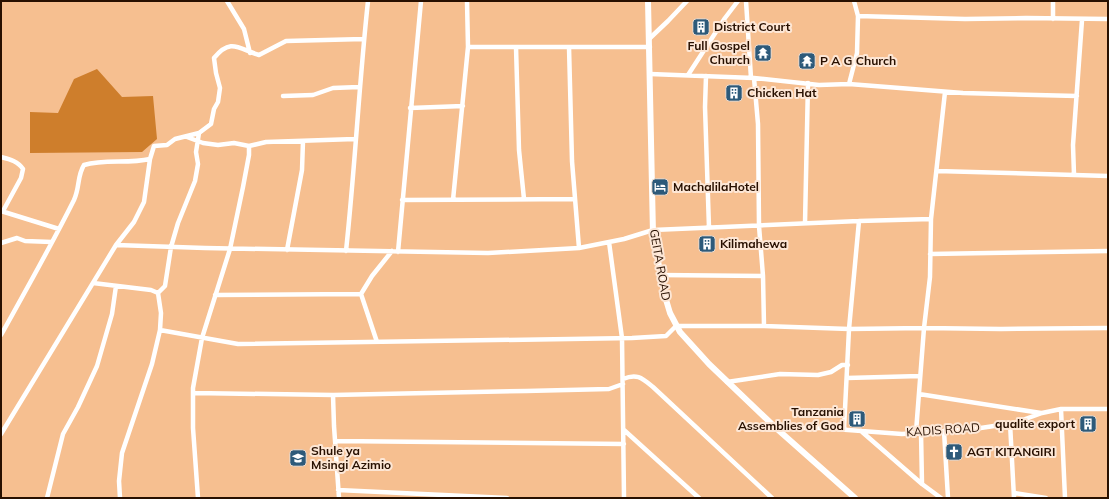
<svg xmlns="http://www.w3.org/2000/svg" width="1109" height="499" viewBox="0 0 1109 499" font-family="Mulish,sans-serif">
  <style>
    .forest { fill: #ce7e2c }
    .lines { fill: none; stroke-linecap: round; stroke-linejoin: round }
    .minor { stroke: #fff; stroke-width: 4.5 }
    .major { stroke: #fff; stroke-width: 6 }
    .labels { text-anchor: middle; stroke-width: 4; stroke-linejoin: round; paint-order: stroke }
    .poi-label { font-size: 12px; font-weight: bold; fill: #281000; stroke: #fde7d6; text-anchor: start }
    .street-label { font-size: 12px; fill: #281000; stroke: #fde7d6 }
  </style>
  <rect width="100%" height="100%" fill="#f6bf90"/>
  <path class="forest" d="M97 69 122 97 153 96 157 139 142 152 30 153V112L58 113 74 79Z"/>
  <g class="lines">
    <path class="minor" d="M227 1 244 29 250 53
      M746 1 751 78
      M1053 1V19
      M858 16 965 19 1026 18 1108 19
      M649 39 668 21 687 1
      M468 47H650
      M516 47 519 150 524 199
      M569 47 572 161 579 248
      M650 74 754 78 819 85 849 84 963 93 1077 96
      M688 75 725 18 738 1
      M706 76 705 107 709 228
      M754 78 758 124 759 226 763 276 764 326
      M849 84 857 53 858 16 854 1
      M283 96 313 95 333 88 359 87
      M410 108 463 106
      M187 137 203 143 218 145 234 143 249 146 266 142 355 139
      M1 157C9 159 18 161 23 169L21 178 3 211
      M937 171 1108 176
      M1074 175 1073 145 1082 20
      M402 200 575 199
      M453 200 468 47 467 1
      M1 211 59 229
      M805 223 808 83
      M609 242 622 338 624 498
      M1 243 17 238 25 241 52 242
      M116 245 205 248 488 253 579 248 624 239 653 230 859 221 931 219
      M287 250 302 170 303 141
      M346 251C355 168 359 84 368 1
      M398 252 421 1
      M930 254 1108 251
      M660 275 763 276
      M93 283 151 290 158 293 161 313 160 330 152 364 122 453 119 481 120 498
      M158 293 165 286 171 247 178 223 195 181 198 164 196 152 199 133
      M361 294 372 276 392 251
      M215 295 361 294 377 342
      M160 330 238 344 632 338 666 336 676 326H764L849 329 924 328 1001 329 1108 328
      M1 335C26 290 51 246 74 200 80 187 77 176 84 165 105 159 128 164 150 159L154 146 167 145 175 139 199 133 211 124 214 109 218 102 220 88 216 73 214 58C231 37 239 49 259 55L286 41 364 39
      M847 378 920 376
      M623 379C637 373 642 378 653 387L772 498
      M727 382 780 374 818 375 831 372 842 365H848
      M194 393 333 395 526 391 609 389 623 384
      M919 394 1041 413
      M333 395 334 426 339 498
      M1061 409 1065 498
      M1010 423 1014 498
      M776 428H821L902 434 974 429 1014 423 1042 413 1061 409H1108
      M844 429 849 329 859 221
      M624 430 699 498
      M861 431 922 484 941 498
      M944 431 948 498
      M916 432 924 328 930 277 931 219 945 92
      M921 432 922 484
      M1 434 116 245 134 222 144 202 150 159
      M335 441 624 444
      M338 490 507 498
      M1014 493 1046 498
      M47 498 63 434 78 407 97 366 112 314 116 286
      M198 498 193 428V388L202 338 230 249 243 187 249 155V146"/>
    <path class="major" d="M648 1 653 234 664 293 670 313 680 332 709 364 776 428 855 498"/>
  </g>
  <defs>
    <symbol id="building-square" viewBox="-11 -11 22 22"><rect x="-9" y="-9" width="18" height="18" rx="4" fill="#2d5a7a" stroke="#fde7d6"/><path d="M-4-6H4V6H1V3H-1V6H-4ZM-2.5-4.3h1.7v1.8h-1.7ZM.8-4.3h1.7v1.8H.8ZM-2.5-1h1.7V.8h-1.7ZM.8-1h1.7V.8H.8Z" fill="#fff"/></symbol>
    <symbol id="temple-square" viewBox="-11 -11 22 22"><rect x="-9" y="-9" width="18" height="18" rx="4" fill="#2d5a7a" stroke="#fde7d6"/><path d="M0-6L5-2H3V0L6.5 2.5H4V6H1.5V3h-3V6H-4V2.5H-6.5L-3 0V-2H-5Z" fill="#fff"/></symbol>
    <symbol id="hotel-square" viewBox="-11 -11 22 22"><rect x="-9" y="-9" width="18" height="18" rx="4" fill="#2d5a7a" stroke="#fde7d6"/><path d="M-6-4.5h1.5V1H6V5H4.5V3h-9V5H-6ZM-4 0a1.8 1.8 0 1 1 3.6 0ZM.5 0V-2.5h3Q6-2.5 6 0Z" fill="#fff"/></symbol>
    <symbol id="church-square" viewBox="-11 -11 22 22"><rect x="-9" y="-9" width="18" height="18" rx="4" fill="#2d5a7a" stroke="#fde7d6"/><path d="M-1.2-6h2.4v3.5h3.3v2.4h-3.3V6h-2.4V-.1h-3.3v-2.4h3.3Z" fill="#fff"/></symbol>
    <symbol id="school-square" viewBox="-11 -11 22 22"><rect x="-9" y="-9" width="18" height="18" rx="4" fill="#2d5a7a" stroke="#fde7d6"/><path d="M0-5L7-2L0 1L-7-2ZM-4 1L0 2.5L4 1V4Q0 6-4 4Z" fill="#fff"/></symbol>
  </defs>
  <g fill-rule="evenodd">
    <use href="#building-square" x="691" y="17" width="20" height="20"/>
    <use href="#temple-square" x="753" y="43" width="20" height="20"/>
    <use href="#temple-square" x="797" y="51" width="20" height="20"/>
    <use href="#building-square" x="724" y="83" width="20" height="20"/>
    <use href="#hotel-square" x="650" y="177" width="20" height="20"/>
    <use href="#building-square" x="697" y="234" width="20" height="20"/>
    <use href="#building-square" x="847" y="409" width="20" height="20"/>
    <use href="#building-square" x="1078" y="414" width="20" height="20"/>
    <use href="#church-square" x="944" y="442" width="20" height="20"/>
    <use href="#school-square" x="288" y="448" width="20" height="20"/>
  </g>
  <g class="labels">
    <g class="poi-label">
      <text x="714" y="31">District Court</text>
      <text x="750" y="50" text-anchor="end">Full Gospel<tspan x="750" dy="14">Church</tspan></text>
      <text x="820" y="65">P A G Church</text>
      <text x="747" y="97">Chicken Hat</text>
      <text x="673" y="191">MachalilaHotel</text>
      <text x="720" y="248">Kilimahewa</text>
      <text x="844" y="416" text-anchor="end">Tanzania<tspan x="844" dy="14">Assemblies of God</tspan></text>
      <text x="1075" y="428" text-anchor="end">qualite export</text>
      <text x="311" y="455">Shule ya<tspan x="311" dy="14">Msingi Azimio</tspan></text>
      <text x="967" y="456">AGT KITANGIRI</text>
    </g>
    <g class="street-label">
      <text transform="translate(660 265) rotate(80)" y="4">GEITA ROAD</text>
      <text transform="translate(943 430) rotate(-4)" y="4">KADIS ROAD</text>
    </g>
  </g>
  <rect width="1109" height="499" fill="none" stroke="#281000" stroke-width="4"/>
</svg>
